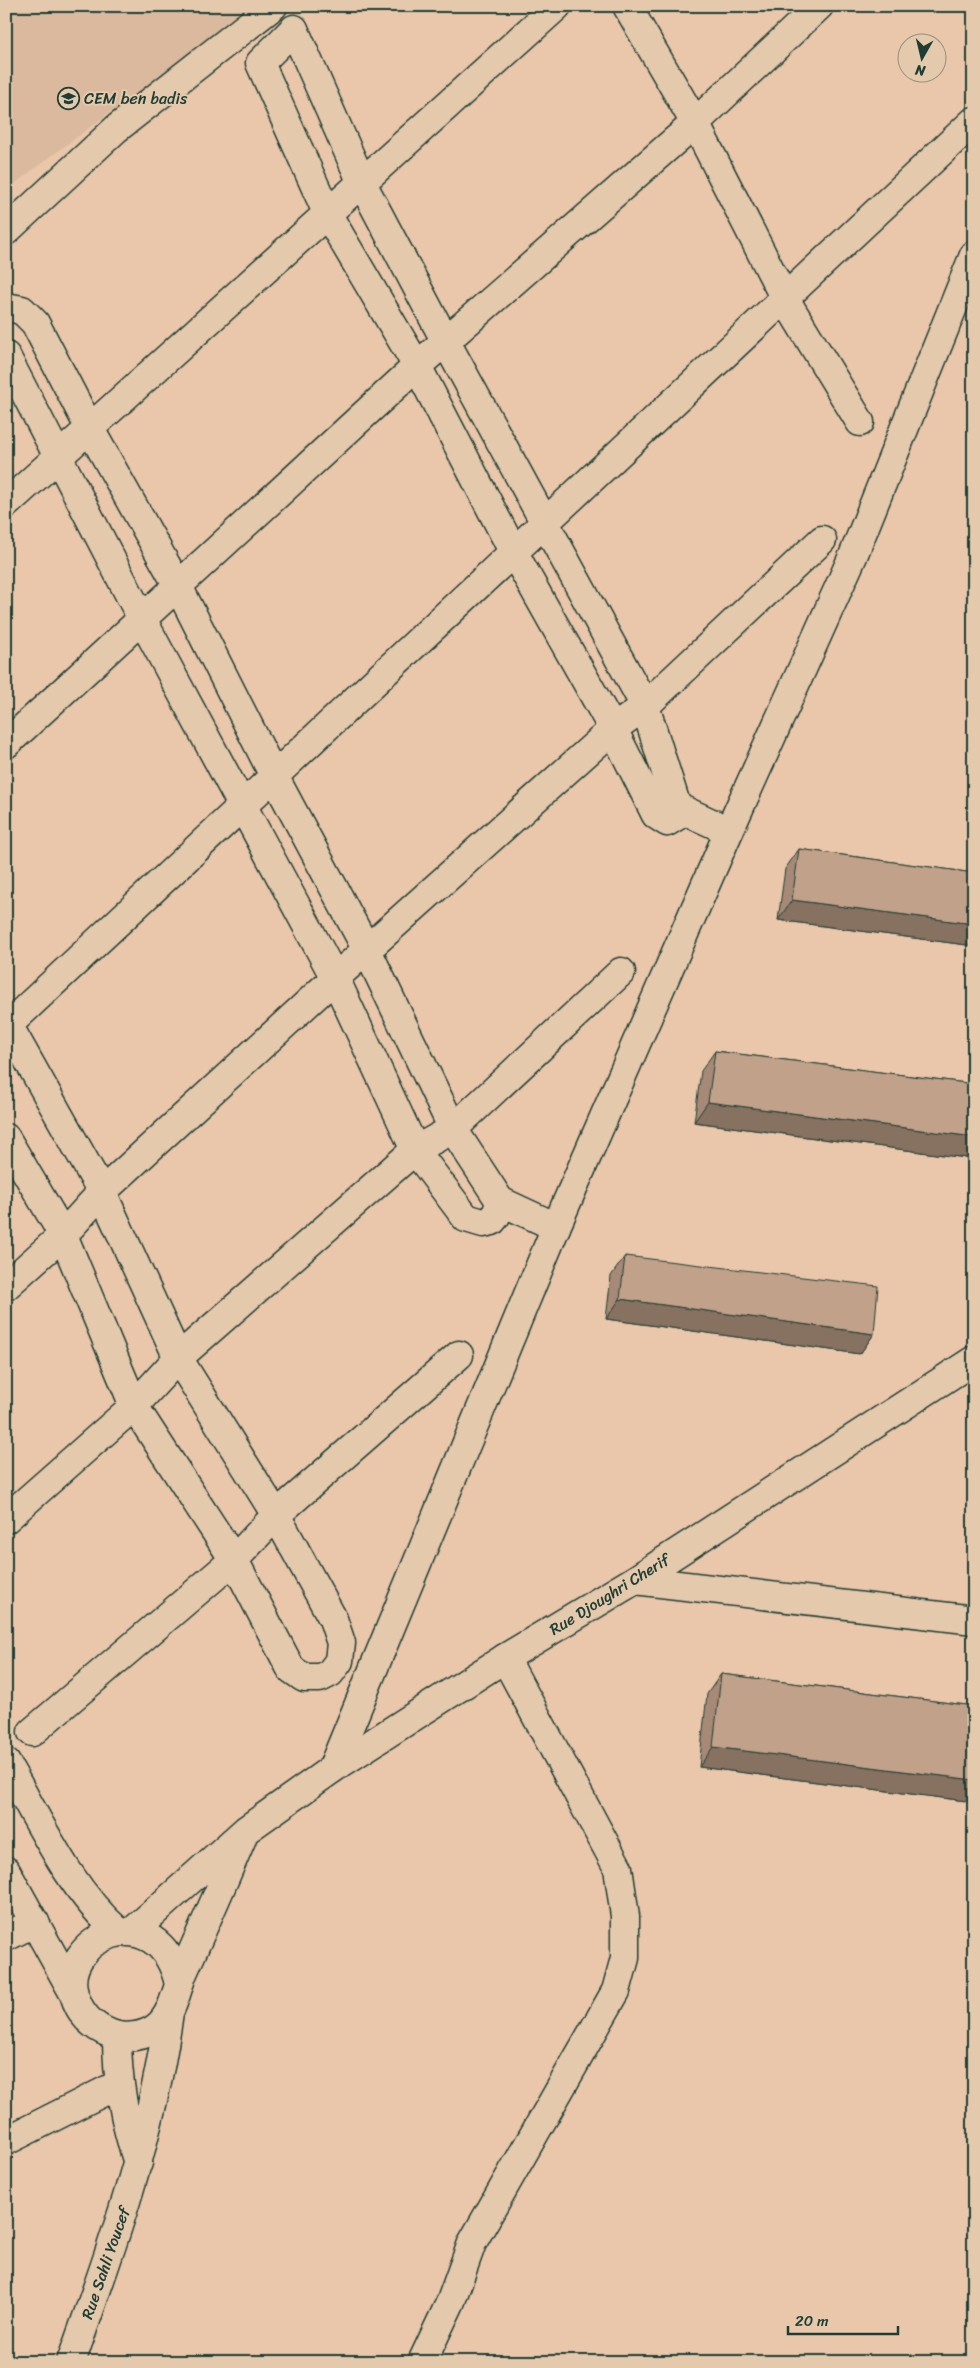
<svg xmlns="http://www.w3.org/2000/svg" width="980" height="2368" viewBox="0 0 980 2368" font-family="Sriracha,sans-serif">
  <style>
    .built { fill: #dab99e }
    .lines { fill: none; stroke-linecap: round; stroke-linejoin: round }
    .minor-casing { stroke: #1f3d34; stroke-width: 31 }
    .tertiary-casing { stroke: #1f3d34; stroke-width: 31 }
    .secondary-casing { stroke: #1f3d34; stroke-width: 31 }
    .minor { stroke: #e5c9ac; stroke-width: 28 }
    .tertiary { stroke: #e5c9ac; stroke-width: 28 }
    .secondary { stroke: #e5c9ac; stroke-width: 28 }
    .wall { fill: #a68a77; stroke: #1f3d34 }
    .shaded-wall { fill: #877161; stroke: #1f3d34 }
    .building { fill: #c1a18a; stroke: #1f3d34 }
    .labels { text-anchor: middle; stroke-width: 4; stroke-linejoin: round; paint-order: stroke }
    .poi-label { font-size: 16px; fill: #1f3d34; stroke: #e5c9ac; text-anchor: start }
    .street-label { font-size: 16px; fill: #1f3d34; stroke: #e5c9ac }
  </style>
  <rect width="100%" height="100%" fill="#eac7aa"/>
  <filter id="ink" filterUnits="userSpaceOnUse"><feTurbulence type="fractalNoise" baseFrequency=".02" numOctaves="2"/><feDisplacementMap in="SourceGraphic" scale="10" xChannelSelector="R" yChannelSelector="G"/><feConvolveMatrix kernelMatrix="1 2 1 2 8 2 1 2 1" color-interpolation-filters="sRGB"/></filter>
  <g filter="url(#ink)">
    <path class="built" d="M6 6H252L6 190Z"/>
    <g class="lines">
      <defs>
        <path id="minor" d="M627 6 695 123 785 299 860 422
          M294 29 362 183 446 342 645 706 677 807V816L667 822 656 815 613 729 514 553 417 366 328 215 260 63Z
          M6 307 22 310 35 323 90 429 178 586 274 776 367 950 453 1129 500 1201 556 1227
          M6 356 142 619 335 978 415 1150 466 1218 483 1223 492 1221 496 1216 500 1201
          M6 504 557 6
          M6 744 417 366 695 123 819 6
          M677 807 729 831
          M6 1021 102 1192 178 1358 276 1515 333 1619 341 1643 339 1661 330 1673 320 1678H304L291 1669 234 1560 134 1406 63 1235 6 1138
          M6 1027 974 121
          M6 1286 63 1235 102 1192 335 978 613 729 645 706 822 540
          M6 1519 134 1406 178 1358 415 1150 453 1129 621 972
          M635 1580 974 1620
          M32 1732 234 1560 276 1515 459 1355
          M6 1937 35 1922
          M6 2141 119 2084
          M422 2362 451 2301 472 2243 616 1991 625 1958V1916L618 1868 505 1658"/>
        <path id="tertiary" d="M332 1769 556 1227 729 831 853 556 974 255
          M117 2036C117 2081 124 2121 138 2163
          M71 2362C112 2248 153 2133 169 2012"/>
        <path id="secondary" d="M6 231 116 129 273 6
          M6 1763C39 1820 69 1889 119 1932
          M6 1871 73 1992
          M132 1932 246 1830 332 1769 505 1658 635 1580 974 1360
          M179 1984C158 1893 58 1938 74 1994 80 2014 91 2026 111 2034 124 2039 145 2037 157 2027 173 2014 176 1991 183 1973 203 1928 223 1883 242 1838"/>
      </defs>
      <use href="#minor" class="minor-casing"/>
      <use href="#tertiary" class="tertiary-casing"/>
      <use href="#secondary" class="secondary-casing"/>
      <use href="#minor" class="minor"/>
      <use href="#tertiary" class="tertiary"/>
      <use href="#secondary" class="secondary"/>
    </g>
    <path class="wall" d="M799 849 974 873V946L778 920 785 869Z
      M715 1051 974 1084V1159L694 1122 701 1071Z
      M625 1256 874 1334 860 1354 606 1319 611 1276Z
      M721 1674 974 1706V1802L699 1767 707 1694Z"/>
    <path class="shaded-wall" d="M792 900 974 924V946L778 920Z
      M708 1102 974 1137V1159L694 1122Z
      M620 1299 874 1334 860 1354 606 1319Z
      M713 1747 974 1780V1802L699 1767Z"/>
    <path class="building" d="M799 849 974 873V924L792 900Z
      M715 1051 974 1084V1137L708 1102Z
      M625 1256 878 1286 874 1334 620 1299Z
      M721 1674 974 1706V1780L713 1747Z"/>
  </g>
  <defs>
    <symbol id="school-ring" viewBox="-11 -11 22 22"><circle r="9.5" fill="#e5c9ac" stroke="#1f3d34" stroke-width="1.5"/><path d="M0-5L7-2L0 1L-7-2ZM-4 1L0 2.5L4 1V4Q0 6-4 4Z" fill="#1f3d34"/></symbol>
  </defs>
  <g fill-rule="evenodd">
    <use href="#school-ring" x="56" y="86" width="25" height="25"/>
  </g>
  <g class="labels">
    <g class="poi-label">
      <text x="84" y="104">CEM ben badis</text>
    </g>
    <g class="street-label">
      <text transform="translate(609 1594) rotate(-32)" y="6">Rue Djoughri Cherif</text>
      <text transform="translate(105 2263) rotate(-71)" y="6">Rue Sahli Youcef</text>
    </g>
  </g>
  <rect width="980" height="2368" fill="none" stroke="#e5c9ac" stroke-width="25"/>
  <rect x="12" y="12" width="955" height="2343" fill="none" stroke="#1f3d34" stroke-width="2" filter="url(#ink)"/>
  <g transform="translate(922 58) rotate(188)"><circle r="24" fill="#e5c9ac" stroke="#96917c"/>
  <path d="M0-4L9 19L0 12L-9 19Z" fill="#1f3d34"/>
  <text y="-8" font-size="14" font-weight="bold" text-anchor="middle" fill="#1f3d34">N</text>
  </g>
  <path d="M788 2326v8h110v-8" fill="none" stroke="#1f3d34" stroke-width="2.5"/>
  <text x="795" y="2326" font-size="15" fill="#1f3d34" stroke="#e5c9ac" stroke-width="4" paint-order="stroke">20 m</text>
</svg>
